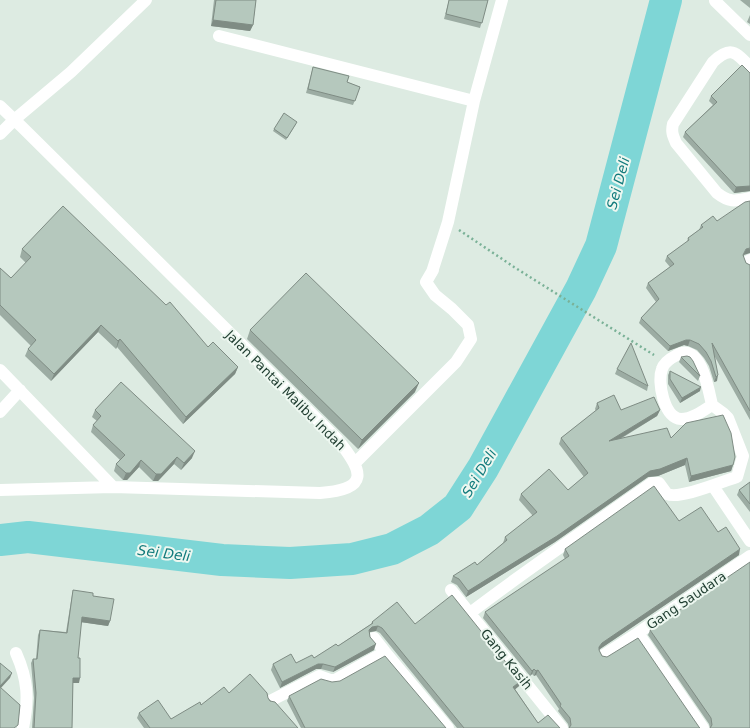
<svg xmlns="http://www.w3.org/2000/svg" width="750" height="728" viewBox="0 0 750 728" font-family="'DejaVu Sans',sans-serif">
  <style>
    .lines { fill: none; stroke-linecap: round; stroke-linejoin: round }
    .river { stroke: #7ed6d6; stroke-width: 32 }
    .path { stroke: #7ab197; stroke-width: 2.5; stroke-dasharray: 2 3; stroke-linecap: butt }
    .minor { stroke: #fff; stroke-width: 12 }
    .wall { fill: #9caca3 }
    .shaded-wall { fill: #7f8c84 }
    .building { fill: #b5c8bd; stroke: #7f8c84 }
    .labels { text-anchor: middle; stroke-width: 4; stroke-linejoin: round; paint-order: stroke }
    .street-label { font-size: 13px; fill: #1d3b2e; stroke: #edf7f0 }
    .water-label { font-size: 14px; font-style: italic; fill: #127b7c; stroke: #edf7f0 }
  </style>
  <rect width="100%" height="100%" fill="#ddebe2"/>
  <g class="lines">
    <path class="river" d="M0 540 28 537 222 560 290 563 352 559 392 549 429 530 458 507 483 468 581 289 601 246 666 0"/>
    <path class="path" d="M459 230 514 267 654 355"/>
    <path class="minor" d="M715 1 750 35
      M219 36 474 101
      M750 67C735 51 730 46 713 62L673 124C671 132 673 136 676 143L717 193C730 203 735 201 750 198
      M0 106 22 127 337 439C364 472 370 489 320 493L113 487 0 490
      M0 134 14 120 71 72 146 0
      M750 260 748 261 750 264
      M432 272 448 222 474 101 502 0
      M0 370 113 487
      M0 412 20 390
      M355 463 456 362 471 339 468 325 452 309 435 295 426 282 433 270
      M713 486 750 541
      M451 590 562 728
      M470 613C529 568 591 526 652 483H659L667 494C680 500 723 481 737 477L743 456 728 418 723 413 712 405C703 411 692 419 681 419 664 418 657 382 662 369 664 362 671 358 677 355 701 341 709 392 712 405
      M374 638 385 652 448 728
      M16 653C28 680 29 699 23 728
      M604 655 638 633
      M272 700 319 676 330 680H335L385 652
      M703 728 638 633 750 556"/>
  </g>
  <path class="wall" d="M214 0H256L253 25 250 31 211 26Z
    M449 0H488L480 28 444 19Z
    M740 0H750V8Z
    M750 15V24L747 22Z
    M313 67 347 82 360 87 353 105 306 93Z
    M750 73V191L734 193 683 137 685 132 713 105 709 101 711 96Z
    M296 124 286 140 273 131 274 129Z
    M717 221 744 255 743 257 746 263 750 265V420L715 357 717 381 714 382 709 366 704 358 697 350 688 346 684 345 668 351 639 323 641 318 656 302 646 288 648 283 670 267 665 261 667 256 687 242 688 238 699 230 701 225Z
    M22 249 208 347 238 367 235 374 183 424 117 347 116 349 98 332 51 381 25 356 28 349 31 346 0 315V268L11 278 26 263 20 257Z
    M250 330 415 392 358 449 247 339Z
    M681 357 700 376 698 381 679 362Z
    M617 369 648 386 647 391 615 374Z
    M670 371 700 391 680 403 668 384V375Z
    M597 403 621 410H660L657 416 622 438H671L733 465 731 471 689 482 685 465 658 476 648 477 555 542 466 597 457 585 451 582 453 576 477 565 503 543 505 537 533 516 519 500 521 494 568 490 584 477 559 444 561 438 596 411 595 409Z
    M95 410 192 458 181 470 174 464 158 481H153L139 467 127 480H123L114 471 116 464 120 460 91 432 93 425 97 421 92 417Z
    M750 482V512L737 495 739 490Z
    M679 521 718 532 739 555 600 649 599 650 602 656 699 727 569 728 568 724 558 711 559 709 536 675 534 676 532 674 530 676 483 618 485 612 565 559 563 555 565 549Z
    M73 590 93 596 110 621 108 626 81 622 78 658 79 683H73L72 728H32L34 698 31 663 33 659H36L38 635 40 630 66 632 72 595Z
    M372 622 415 624 519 686 515 689 538 723 560 728H457L380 633 376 631 370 632 369 633 374 650 333 672 321 669H316L280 688 271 670 273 664 296 663 314 658 338 646 371 624Z
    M650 630 750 728H710L709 724 648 635Z
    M229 693 268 698 298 728H144L137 718 139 713 171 719 201 705Z
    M289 696 446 728H301L287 701Z"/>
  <path class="shaded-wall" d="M213 20 253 25 250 31 211 26Z
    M750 186V191L734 193 736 187Z
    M750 248V253L744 255 741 261 743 255 746 249Z
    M101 325 98 332 51 381 54 374Z
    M120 339 117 347 116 349 118 341Z
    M686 340H690L688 346 684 345 668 351 670 346Z
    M238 367 235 374 183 424 186 417Z
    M718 375 717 381 714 382 716 377Z
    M419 383 415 392 358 449 362 440Z
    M701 387 700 391 680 403 682 398Z
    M660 410 657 416 606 447 609 441Z
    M195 451 192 458 181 470 184 463Z
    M177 457 174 464 158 481H153L156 474Z
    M687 458 685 465 658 476 648 477 555 542 466 597 468 591 650 471Z
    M141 460 139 467 127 480H123L126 473Z
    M733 465 731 471 689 482 691 476Z
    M740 549 739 555 600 649 597 652 599 647 602 643Z
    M82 617 110 621 108 626 80 622Z
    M378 626 376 631 370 632 367 636 369 630 372 627Z
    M376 644 374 650 333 672 335 667Z
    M318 664H323L321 669H316L280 688 282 682Z
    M534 669 532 674 530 676 532 671Z
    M538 670 536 675 534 676 536 671Z
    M12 673 10 678 0 689V686Z
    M73 678H80L79 683H71Z
    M521 681 519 686 511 693 513 687Z"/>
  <path class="building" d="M216 0H256L253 25 213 20Z
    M449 0H488L482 23 446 14Z
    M742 65 750 73V186L736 187 685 132 717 102 711 96Z
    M313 67 349 76 347 82 360 87 355 101 308 89Z
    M284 113 297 122 287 138 274 129Z
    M750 201V248L746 249 743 255 746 263 750 265V411L712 343 718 375 716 377 711 361 706 352 699 344 690 340H686L670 346 641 318 659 299 648 283 674 264 667 256 689 240 688 238 703 227 701 225 713 216 717 221 745 202Z
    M63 206 166 305 170 302 208 347 213 342 238 367 186 417 120 339 118 341 101 325 54 374 28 349 36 340 0 305V268L11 278 31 257 22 249Z
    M306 273 419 383 362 440 250 330Z
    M631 343 648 386 617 369Z
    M687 356 690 357 693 361 700 376 681 357Z
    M670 371 701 387 682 398 670 379Z
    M121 382 195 451 184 463 177 457 161 474H156L141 460 130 473H126L116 464 125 455 93 425 101 416 95 410Z
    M614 395 621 410 654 397 660 410 609 441 667 428 671 438 686 423 723 415 731 433 735 457 733 465 691 476 687 458 660 469 650 471 557 536 468 591 459 579 453 576 475 562 477 565 507 540 505 537 537 512 521 494 549 469 568 490 588 473 561 438 599 408 597 403Z
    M750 482V504L739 490Z
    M654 486 679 521 701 507 718 532 726 527 740 549 602 643 599 647V650L602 656 607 657 638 638 699 727 700 728H569L571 725 570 718 560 706 561 704 538 670 536 671 534 669 532 671 485 612 569 556 565 549Z
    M750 562V728H710L712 725 711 718 650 630Z
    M73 590 93 593V596L114 599 110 621 82 617 78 658H80V678H73L72 728H34L36 693 33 659H37L40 630 67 633Z
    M452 595 521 681 513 687 538 723 548 715 560 728H464L382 628 378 626 372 627 369 630 370 637 376 644 335 667 323 664H318L282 682 273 664 291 654 296 663 312 655 314 658 336 644 338 646 373 623 372 622 397 602 415 624Z
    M385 656 446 728H305L289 696 321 679 332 682 340 681Z
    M0 663 12 673 0 686Z
    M250 674 267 693 268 698 270 701 275 702 298 728H150L139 713 158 700 171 719 200 702 201 705 224 687 229 693Z
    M0 687 20 705 18 725 14 728H0Z"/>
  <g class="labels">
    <g class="street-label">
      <text transform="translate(286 390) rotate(45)" y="5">Jalan Pantai Malibu Indah</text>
      <text transform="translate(686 600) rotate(-34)" y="5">Gang Saudara</text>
      <text transform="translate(507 659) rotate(51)" y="5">Gang Kasih</text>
    </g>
    <g class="water-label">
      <text transform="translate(618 183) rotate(-75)" y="5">Sei Deli</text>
      <text transform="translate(479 473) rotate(-59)" y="5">Sei Deli</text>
      <text transform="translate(164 553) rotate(7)" y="5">Sei Deli</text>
    </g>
  </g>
</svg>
